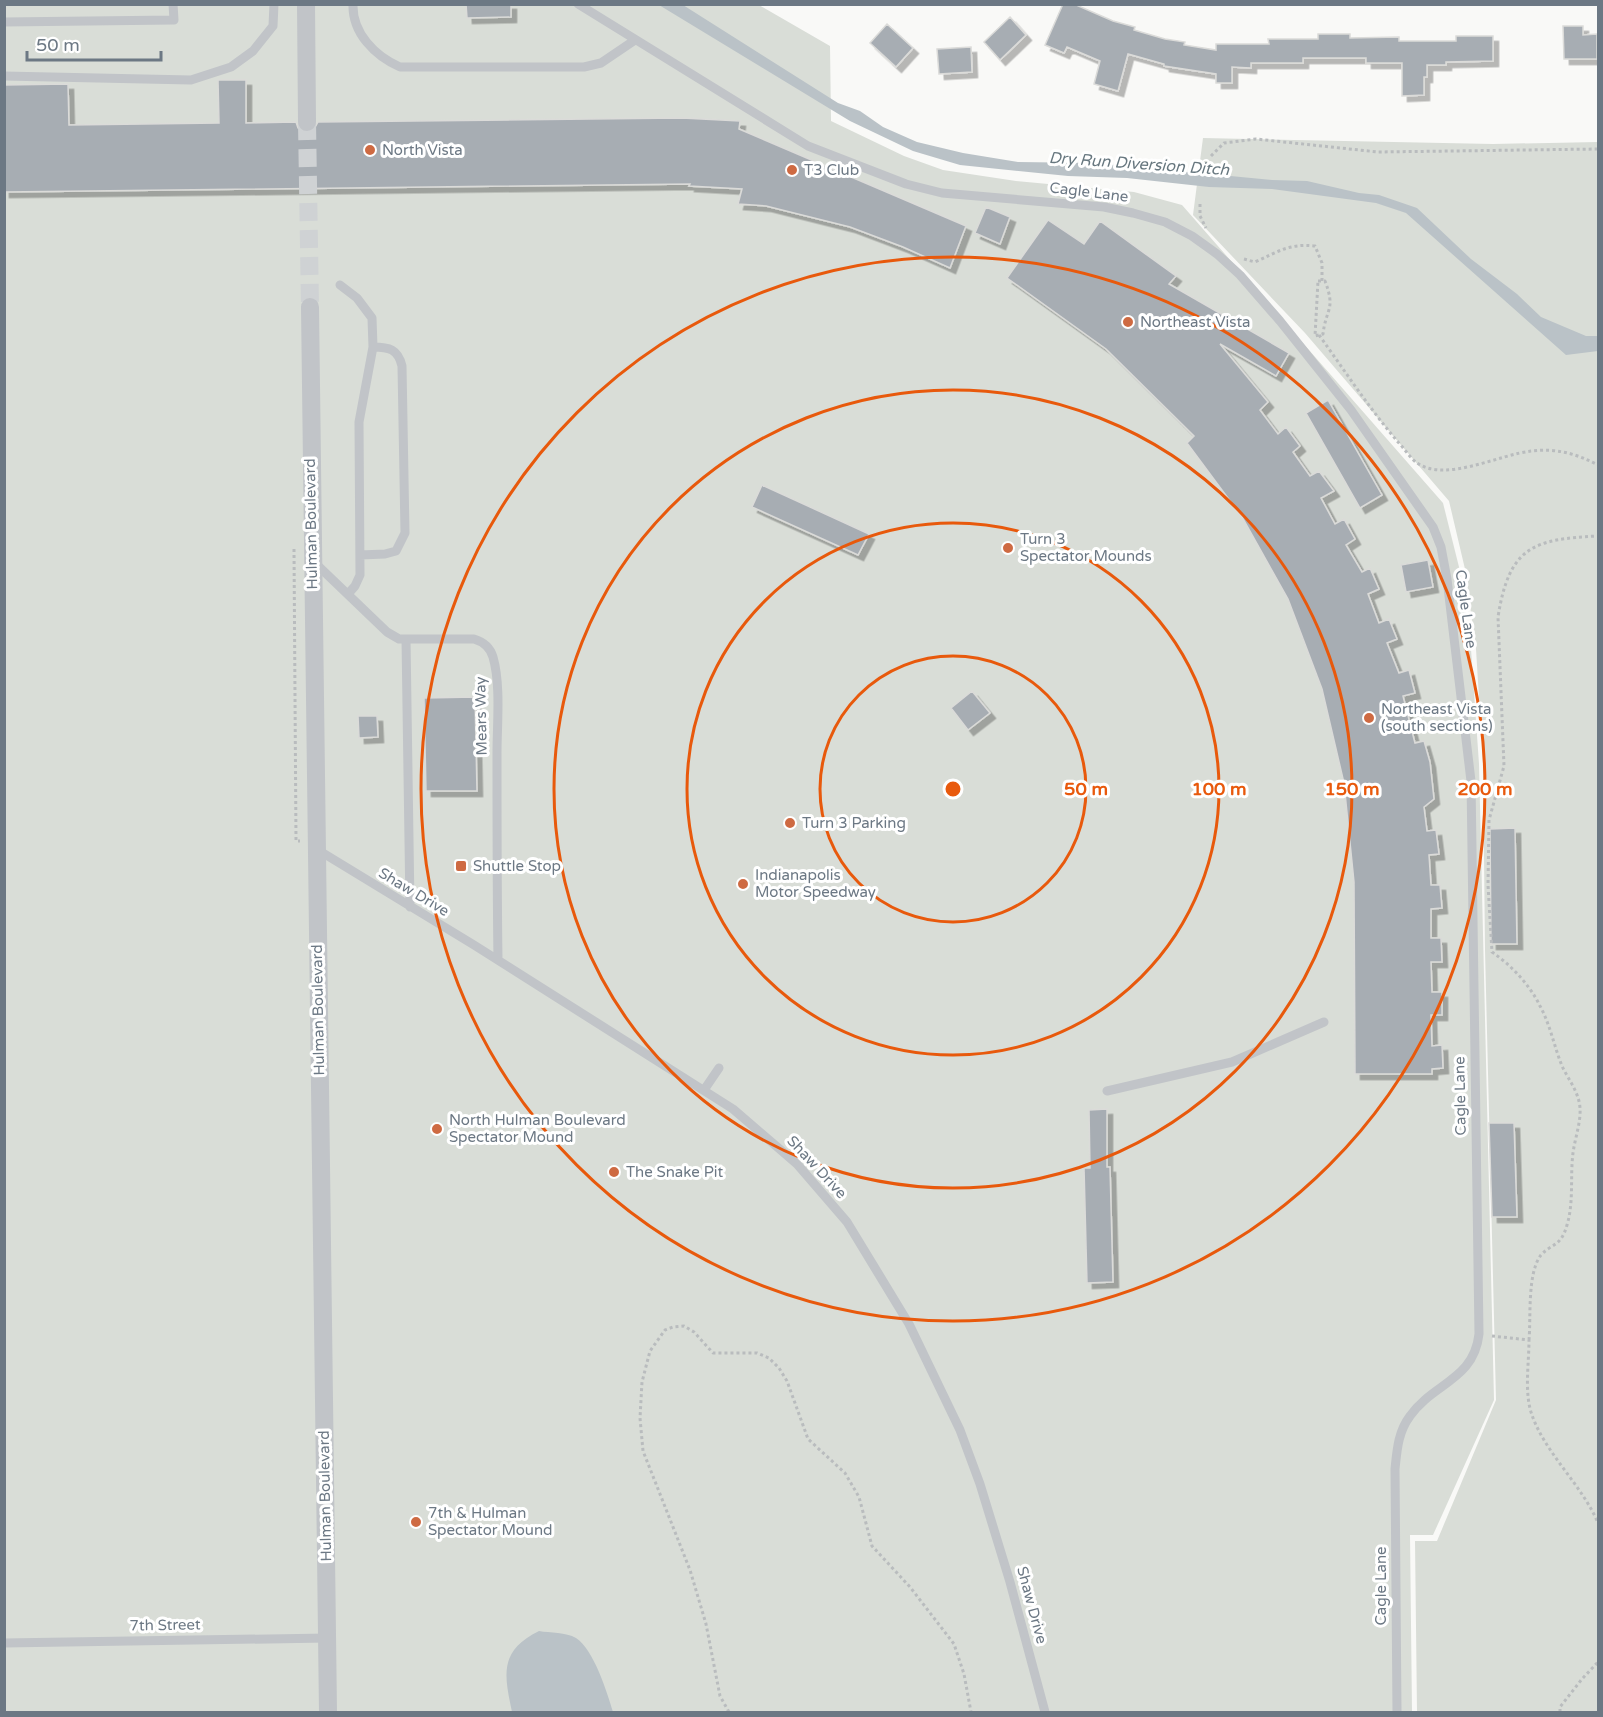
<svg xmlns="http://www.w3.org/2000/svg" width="1603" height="1717" viewBox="0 0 1603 1717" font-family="'Varela Round',sans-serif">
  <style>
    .green { fill: #d9ddd7 }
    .water { fill: #bac2c7 }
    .building { fill: #a7adb3; stroke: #dbdbd9; stroke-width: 1.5; filter: url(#shadow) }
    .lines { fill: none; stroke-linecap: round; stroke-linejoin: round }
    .minor-tunnel { stroke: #cfd2d4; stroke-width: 18; stroke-dasharray: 18 9; stroke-linecap: butt }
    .path { stroke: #b9bcbe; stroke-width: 3; stroke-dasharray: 3 3; stroke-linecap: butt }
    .service { stroke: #c1c4c8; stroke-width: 9 }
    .minor { stroke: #c1c4c8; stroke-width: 18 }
    .ring { fill: none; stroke: #e8590c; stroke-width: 3 }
    .poi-dot { fill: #ce6a42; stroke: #fff; stroke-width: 2 }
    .labels { text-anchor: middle; stroke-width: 6; stroke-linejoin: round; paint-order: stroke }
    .poi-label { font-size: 15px; fill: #6c7884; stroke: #fff; text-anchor: start }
    .street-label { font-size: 15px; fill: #6c7884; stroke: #fff }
    .water-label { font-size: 16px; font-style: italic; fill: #67777f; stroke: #fff }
    .centre { fill: #e8590c; stroke: #fff; stroke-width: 3 }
    .ring-label { font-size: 18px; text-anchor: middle; font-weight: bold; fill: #e8590c; stroke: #fff; stroke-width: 6; stroke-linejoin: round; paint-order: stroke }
  </style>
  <defs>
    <filter id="shadow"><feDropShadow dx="5.5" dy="5.5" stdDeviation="0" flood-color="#0004"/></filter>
  </defs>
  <rect width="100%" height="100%" fill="#f9f9f7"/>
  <path class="green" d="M5 5H759L830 46 831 121 904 156 943 170 1016 181 1134 192 1182 205 1443 503 1460 571 1471 649 1479 764 1494 1400 1433 1535H1410L1412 1712H5Z
    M1203 138 1493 144 1598 142V1712H1417L1415 1541H1437L1496 1400 1485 950 1483 763 1476 649 1465 569 1449 501 1305 333 1193 215Z"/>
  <path class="water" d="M659 5H683L838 103 860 111 883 127 917 142 963 153 1018 162 1095 163 1272 180 1307 181 1359 193 1379 195 1417 208 1471 259 1517 294 1541 317 1586 336H1598V351L1566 355 1406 213 1376 203 1272 189 1209 187 1127 178 1068 176 960 165 913 151 850 121Z
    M539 1631C550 1633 566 1632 576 1638 594 1650 607 1692 613 1712H512C504 1674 499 1651 539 1631Z"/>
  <path class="building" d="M466 4H511V17L467 18Z
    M1063 4H1074L1113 21 1135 27 1134 30 1165 39 1185 42 1184 45 1216 50V44H1269L1268 39H1318V34H1350V38L1399 37V41H1456V36H1493V61L1446 62V65H1427V77H1424V95L1402 96V63H1366V58H1303V63H1251V68L1232 67V83H1216V74L1164 66V64L1128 54 1118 91 1094 84 1100 61 1067 47 1064 53 1045 45Z
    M1010 17 1026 35 1000 60 984 42Z
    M887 24 913 48 896 67 870 43Z
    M1563 26H1583V35L1597 34V59H1564Z
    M971 47 972 72 939 74 937 49Z
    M218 80H246V123L296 122 298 128 307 133 313 131 318 122 682 118 740 121 739 129 966 226 950 268 903 247 850 227 766 206 738 204 742 189 689 186 690 184 4 192V85L68 84 69 125 219 123Z
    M986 207 1010 217 1000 244 975 233Z
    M1048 220 1084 244 1100 221 1176 276 1169 284 1289 353 1276 376 1220 344 1268 402 1260 410 1278 434 1286 427 1300 446 1293 452 1310 476 1319 471 1334 491 1321 498 1335 524 1344 519 1355 539 1346 545 1362 572 1370 568 1379 589 1368 594 1379 623 1389 619 1397 639 1387 643 1399 673 1409 670 1415 693 1403 696 1415 743 1424 741 1430 762 1434 799 1424 807 1427 831 1436 830 1439 854 1429 855 1431 885H1440L1442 908 1431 909V938H1441L1442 962H1431L1432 992H1442V1015H1431L1432 1046 1442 1045 1443 1068 1432 1069V1074H1355L1354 882 1344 783 1322 689 1288 599 1242 517 1187 443 1194 436 1106 349 1007 278Z
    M1328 400 1382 495 1360 508 1306 413Z
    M762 485 869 534 858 555 752 507Z
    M1428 560 1433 587 1406 592 1401 565Z
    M972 691 990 713 968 730 951 708Z
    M475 697 477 791H426L424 698Z
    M358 716H377L378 737 359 738Z
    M1515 828 1517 944H1491L1490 829Z
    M1107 1109V1167H1110L1113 1282 1087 1283 1084 1168H1090L1089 1110Z
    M1489 1123H1514L1517 1217H1492Z"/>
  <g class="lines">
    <path class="minor-tunnel" d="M307 122 310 307"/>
    <path class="path" d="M1211 156 1224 143 1256 139 1378 152 1598 149
      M1200 204V216L1206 228
      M1244 259 1255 262C1277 252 1290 243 1315 246L1322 263V281
      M1318 281H1325C1336 310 1326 308 1323 334L1315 336Z
      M1319 335C1345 371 1369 408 1398 442 1404 448 1410 458 1417 463 1446 483 1500 454 1532 451 1557 448 1577 454 1598 465
      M294 549 296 841H300
      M1492 1336 1529 1340C1529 1364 1524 1393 1532 1415 1545 1453 1582 1485 1598 1523
      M1529 1340C1531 1318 1527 1273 1541 1255 1552 1243 1561 1247 1567 1225 1574 1202 1570 1176 1573 1153 1575 1138 1581 1122 1580 1108 1579 1092 1568 1079 1562 1066 1554 1046 1550 1024 1540 1006 1530 985 1511 965 1492 952L1488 885 1489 820 1504 766 1498 617C1509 547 1533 539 1598 536
      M729 1712 720 1696 706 1624 690 1570 643 1451 640 1418 642 1382 650 1351 665 1330 673 1327 684 1326 694 1332 713 1353H757L769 1358 779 1368 787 1381 808 1439 845 1473 859 1497 872 1546 910 1587 954 1644 964 1674 971 1712
      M1560 1712V1707L1582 1679 1598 1662"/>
    <path class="service" d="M353 4C352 33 375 56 400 67H584L601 63 635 40
      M578 4 808 146 906 184 942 193 1104 207 1133 213 1165 222 1192 236 1217 254 1240 275 1280 321 1351 410 1433 527 1441 547 1447 579 1471 781 1479 1334C1474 1380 1433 1383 1410 1416 1398 1432 1397 1450 1395 1469L1397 1712
      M4 22 174 20 173 4
      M4 76 191 80 231 67 253 51 273 26 274 4
      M340 285 357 298 372 318 373 347 359 422 360 575 355 586 348 594
      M360 555 385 554 396 551 405 533 402 366C398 349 389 347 373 347
      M313 561 387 632 399 639H474C484 642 490 647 493 657 501 685 497 724 497 753 497 822 497 891 498 960
      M406 639 410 907
      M318 850 474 945 733 1109 797 1164 847 1222 909 1324 960 1430 980 1484 1010 1582 1045 1712
      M704 1090 719 1068
      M1107 1091 1232 1062 1324 1022
      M4 1643 327 1638"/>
    <path class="minor" d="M306 4 307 122
      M310 307 328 1712"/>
  </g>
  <g class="ring">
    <circle cx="953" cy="789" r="133"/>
    <circle cx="953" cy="789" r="266"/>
    <circle cx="953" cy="789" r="399"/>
    <circle cx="953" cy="789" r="532"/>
  </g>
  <g class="poi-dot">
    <circle cx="370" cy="150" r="6"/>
    <circle cx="792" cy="170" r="6"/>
    <circle cx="1128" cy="322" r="6"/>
    <circle cx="1008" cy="548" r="6"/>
    <circle cx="1369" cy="718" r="6"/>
    <circle cx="790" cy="823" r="6"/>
    <rect x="455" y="860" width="12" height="12" rx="3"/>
    <circle cx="743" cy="884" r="6"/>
    <circle cx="437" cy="1129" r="6"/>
    <circle cx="614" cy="1172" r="6"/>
    <circle cx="416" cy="1522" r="6"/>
  </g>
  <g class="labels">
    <g class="poi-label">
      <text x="382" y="155">North Vista</text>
      <text x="804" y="175">T3 Club</text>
      <text x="1140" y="327">Northeast Vista</text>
      <text x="1020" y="544">Turn 3<tspan x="1020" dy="17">Spectator Mounds</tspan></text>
      <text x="1381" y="714">Northeast Vista<tspan x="1381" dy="17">(south sections)</tspan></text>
      <text x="802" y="828">Turn 3 Parking</text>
      <text x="473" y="871">Shuttle Stop</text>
      <text x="755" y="880">Indianapolis<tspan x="755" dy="17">Motor Speedway</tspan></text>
      <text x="449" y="1125">North Hulman Boulevard<tspan x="449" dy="17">Spectator Mound</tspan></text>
      <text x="626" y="1177">The Snake Pit</text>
      <text x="428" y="1518">7th &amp; Hulman<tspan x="428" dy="17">Spectator Mound</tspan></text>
    </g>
    <g class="street-label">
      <text transform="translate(1089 192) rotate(7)" y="5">Cagle Lane</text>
      <text transform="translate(311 524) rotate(-91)" y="5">Hulman Boulevard</text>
      <text transform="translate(1466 609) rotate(82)" y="5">Cagle Lane</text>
      <text transform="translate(481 716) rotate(-91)" y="5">Mears Way</text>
      <text transform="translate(414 892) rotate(31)" y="5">Shaw Drive</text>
      <text transform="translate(318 1010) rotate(-91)" y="5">Hulman Boulevard</text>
      <text transform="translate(1460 1096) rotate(-91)" y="5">Cagle Lane</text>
      <text transform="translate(817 1167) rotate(47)" y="5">Shaw Drive</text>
      <text transform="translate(325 1496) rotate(-91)" y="5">Hulman Boulevard</text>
      <text transform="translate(1381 1586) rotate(-90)" y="5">Cagle Lane</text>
      <text transform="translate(1032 1605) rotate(75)" y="5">Shaw Drive</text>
      <text transform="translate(165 1625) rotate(-1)" y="5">7th Street</text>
    </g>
    <g class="water-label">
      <text transform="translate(1139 163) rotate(4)" y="6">Dry Run Diversion Ditch</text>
    </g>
  </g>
  <circle cx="953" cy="789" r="9" class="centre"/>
  <g class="ring-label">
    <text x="1086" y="795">50 m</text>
    <text x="1219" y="795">100 m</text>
    <text x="1352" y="795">150 m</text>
    <text x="1485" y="795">200 m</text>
  </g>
  <rect width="1603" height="1717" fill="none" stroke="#6c7884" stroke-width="12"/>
  <path d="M27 51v9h134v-9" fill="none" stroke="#6c7884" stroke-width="3"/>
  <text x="36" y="51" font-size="18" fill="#6c7884" stroke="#ffffff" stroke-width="4.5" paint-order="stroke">50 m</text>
</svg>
